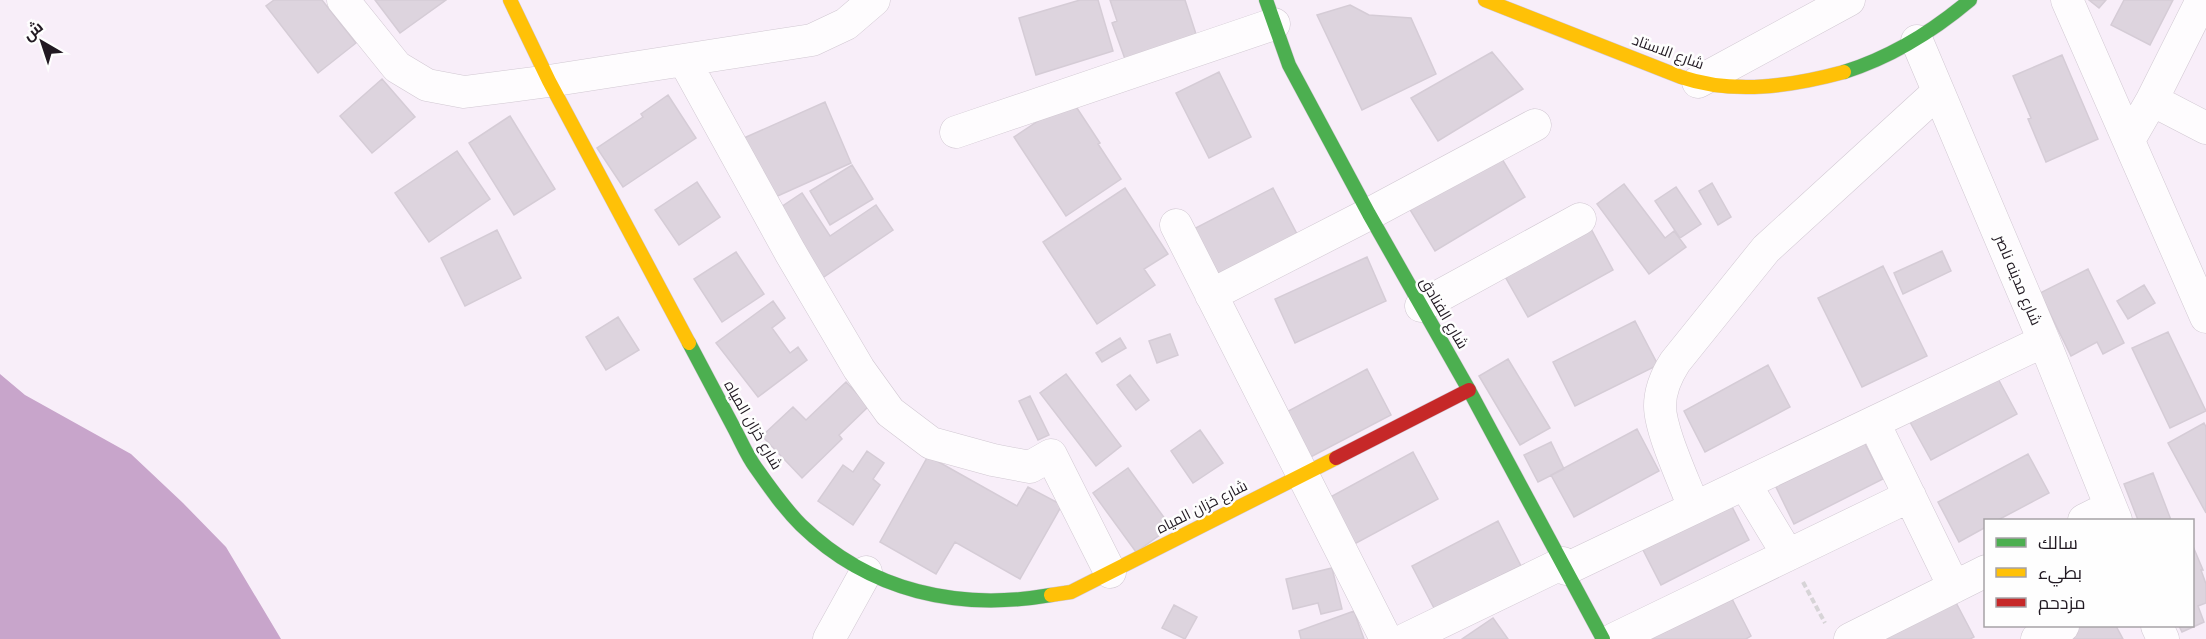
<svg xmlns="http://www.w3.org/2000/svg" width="2206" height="639" viewBox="0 0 2206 639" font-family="Montserrat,Cairo,sans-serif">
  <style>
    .water { fill: #c8a5cb }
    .building { fill: #ddd4de; stroke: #d5ccd6; stroke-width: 1.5 }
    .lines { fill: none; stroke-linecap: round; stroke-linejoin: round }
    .street-casing { stroke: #d1c8d2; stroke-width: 33 }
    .fast-casing { stroke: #d1c8d2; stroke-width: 15 }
    .slow-casing { stroke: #d1c8d2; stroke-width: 15 }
    .jam-casing { stroke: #d1c8d2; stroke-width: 15 }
    .path { stroke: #d7d4d7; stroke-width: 4; stroke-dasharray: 6 3; stroke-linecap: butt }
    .street { stroke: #fefcfe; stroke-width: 32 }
    .fast { stroke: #4caf50; stroke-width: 14 }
    .slow { stroke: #ffc107; stroke-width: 14 }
    .jam { stroke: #c62828; stroke-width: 14 }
    .labels { text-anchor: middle; stroke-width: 5; stroke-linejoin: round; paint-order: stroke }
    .street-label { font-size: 15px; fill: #211922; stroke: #fefefe }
  </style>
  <rect width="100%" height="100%" fill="#f8eef9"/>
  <path class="water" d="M0 374 25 395 131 454 183 503 226 547 281 639H0Z"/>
  <path class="building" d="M274 0H322L356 43 318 73 266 6Z
    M375 0H446L400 33Z
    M1080 0H1098L1113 51 1036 75 1019 18Z
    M1110 0H1185L1196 34 1125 59 1112 23 1117 21Z
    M2089 0H2106L2099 8Z
    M2124 0H2173L2150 45 2111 25Z
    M1350 5 1369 15 1411 18 1436 74 1362 110 1317 15Z
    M1492 52 1523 89 1438 141 1411 98Z
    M2062 55 2098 139 2046 162 2028 119 2031 118 2013 76Z
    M1219 72 1251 137 1209 158 1176 93Z
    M382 79 415 117 372 153 340 116Z
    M668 95 696 138 623 187 597 148 643 117 641 114Z
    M1071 99 1100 143 1098 144 1121 179 1066 216 1014 137Z
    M825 102 851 163 771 199 744 138Z
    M510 116 555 189 514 215 469 143Z
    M457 151 490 199 429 242 395 193Z
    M1499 154 1525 197 1435 251 1409 208Z
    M852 165 873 199 830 225 810 191Z
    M697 182 720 217 679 245 655 210Z
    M1712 183 1731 217 1718 225 1699 191Z
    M1624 184 1665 238 1674 231 1686 247 1649 274 1597 204Z
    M1676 187 1701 224 1680 238 1655 201Z
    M1125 188 1168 254 1144 269 1155 285 1097 324 1043 242Z
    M1273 188 1297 234 1209 281 1184 234Z
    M802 193 830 236 876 205 893 230 821 279 775 211Z
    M1589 225 1613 270 1528 317 1503 273Z
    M497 230 521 278 465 306 441 258Z
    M1942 251 1951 271 1903 294 1894 273Z
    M736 252 764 294 722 322 694 279Z
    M1367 257 1386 301 1295 343 1275 299Z
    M1883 266 1927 356 1862 387 1818 298Z
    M2088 269 2124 343 2103 354 2097 342 2071 356 2040 293Z
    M2144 285 2155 303 2128 319 2117 301Z
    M773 301 785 318 772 328 790 353 798 347 807 360 758 397 716 343Z
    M618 317 639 350 606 370 586 337Z
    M1635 321 1658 365 1575 406 1553 362Z
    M2168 332 2206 411 2170 428 2132 348Z
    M1170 334 1178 355 1157 363 1149 341Z
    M1120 338 1126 348 1102 362 1096 353Z
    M1508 359 1550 428 1520 445 1479 376Z
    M1768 365 1790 407 1705 452 1684 411Z
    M1367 369 1391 415 1303 461 1279 416Z
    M1066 374 1121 446 1096 466 1040 393Z
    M1130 375 1149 400 1136 410 1117 385Z
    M1996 375 2017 414 1931 460 1910 422Z
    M846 382 869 406 839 435 842 439 802 478 762 436 793 407 806 420Z
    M1030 396 1049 435 1038 440 1019 401Z
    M2204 423 2206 427V513L2168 443Z
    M1637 429 1659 471 1574 517 1551 475Z
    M1200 430 1223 463 1193 483 1171 451Z
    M1862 438 1883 479 1794 524 1774 483Z
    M1551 442 1564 469 1538 482 1524 455Z
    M867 451 884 463 873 479 880 485 853 525 818 501 843 465 853 472Z
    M1413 452 1438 499 1347 548 1323 501Z
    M2028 454 2049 493 1998 520H1986V527L1959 542 1938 502Z
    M928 456 1017 506 1028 487 1062 505 1020 579 955 542 936 574 880 542Z
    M1128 468 1171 527 1136 552 1093 493Z
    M2153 473 2171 520H2138L2124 484Z
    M1728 499 1749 540 1661 585 1640 544Z
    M1498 521 1521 566 1435 610 1412 566Z
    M2192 544 2203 570H2201L2206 584V603L2198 606 2204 622 2182 632 2179 626H2192Z
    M1332 568 1342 609 1321 614 1318 603 1293 609 1286 579Z
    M1730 595 1751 636 1746 639H1645Z
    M1952 595 1974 637 1970 639H1872Z
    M1174 605 1197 617 1185 639 1162 628Z
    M1354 611 1364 639H1301L1299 631Z
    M1493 618 1508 639H1462Z
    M2079 626H2116L2123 639H2055Z"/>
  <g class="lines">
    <defs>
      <path id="street" d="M343 0 397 67 427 85 464 92 549 81 812 40 846 24 874 0
        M2067 0 2206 317
        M1917 41 2044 341 2116 520
        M684 60 790 252 859 369 890 412 931 443 993 460 1030 467 1051 455 1110 572
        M1698 82 1849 0
        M2152 100 2206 128
        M956 132 1274 24
        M2129 140 2152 100 2202 0
        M1176 225 1386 639
        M1211 295 1369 214 1535 125
        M1421 306 1580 219
        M1874 423 1954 587
        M1745 484 1788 555
        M1694 508C1685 483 1660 431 1660 406 1660 390 1666 376 1675 362L1766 249 1938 92
        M2084 520 2110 507
        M1566 569 2044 341
        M2157 626 2163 639
        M829 639 866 572
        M1406 639 1563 563
        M1614 639 1910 496
        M1850 639 1986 571
        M2037 639 2063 626"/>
      <path id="fast" d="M1266 0 1289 65 1369 214 1469 390 1603 639
        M1844 72C1892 57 1932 32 1970 0
        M689 343C704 371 719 400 734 428 741 441 747 456 756 468 770 488 784 508 801 525 870 592 959 611 1051 595"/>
      <path id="slow" d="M510 0 549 81 689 343
        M1485 0 1681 77C1734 95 1792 86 1844 72
        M1051 595 1071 592 1336 458"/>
      <path id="jam" d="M1336 458 1469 390"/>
    </defs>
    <use href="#street" class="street-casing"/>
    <use href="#fast" class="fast-casing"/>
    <use href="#slow" class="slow-casing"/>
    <use href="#jam" class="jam-casing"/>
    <path class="path" d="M1803 582 1825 623"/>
    <use href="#street" class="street"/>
    <use href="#fast" class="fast"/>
    <use href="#slow" class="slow"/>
    <use href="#jam" class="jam"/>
  </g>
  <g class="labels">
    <g class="street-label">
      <text transform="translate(1668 52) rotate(20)" y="5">شارع الاستاد</text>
      <text transform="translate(2018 280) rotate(67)" y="5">شارع مدينه ناصر</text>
      <text transform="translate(1444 313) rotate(60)" y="5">شارع الفنادق</text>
      <text transform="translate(753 425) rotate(60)" y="5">شارع خزان المياه</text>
      <text transform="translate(1202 507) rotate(-27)" y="5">شارع خزان المياه</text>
    </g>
  </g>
  <rect x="1984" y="519" width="210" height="108" fill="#fefefe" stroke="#a6a2a6" stroke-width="1.5"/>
  <rect x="1996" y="538" width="30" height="9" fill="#4caf50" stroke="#a6a2a6" stroke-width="1.5"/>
  <text x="2038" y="549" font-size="18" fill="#211922">سالك</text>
  <rect x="1996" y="568" width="30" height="9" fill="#ffc107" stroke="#a6a2a6" stroke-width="1.5"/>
  <text x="2038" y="579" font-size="18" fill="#211922">بطيء</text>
  <rect x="1996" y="598" width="30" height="9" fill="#c62828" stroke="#a6a2a6" stroke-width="1.5"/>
  <text x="2038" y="609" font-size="18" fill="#211922">مزدحم</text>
  <g transform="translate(42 42) rotate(321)" stroke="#fefefe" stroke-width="4.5" paint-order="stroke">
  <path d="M0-4.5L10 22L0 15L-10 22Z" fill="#211922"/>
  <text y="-9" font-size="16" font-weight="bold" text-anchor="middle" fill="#211922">ش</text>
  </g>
</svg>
